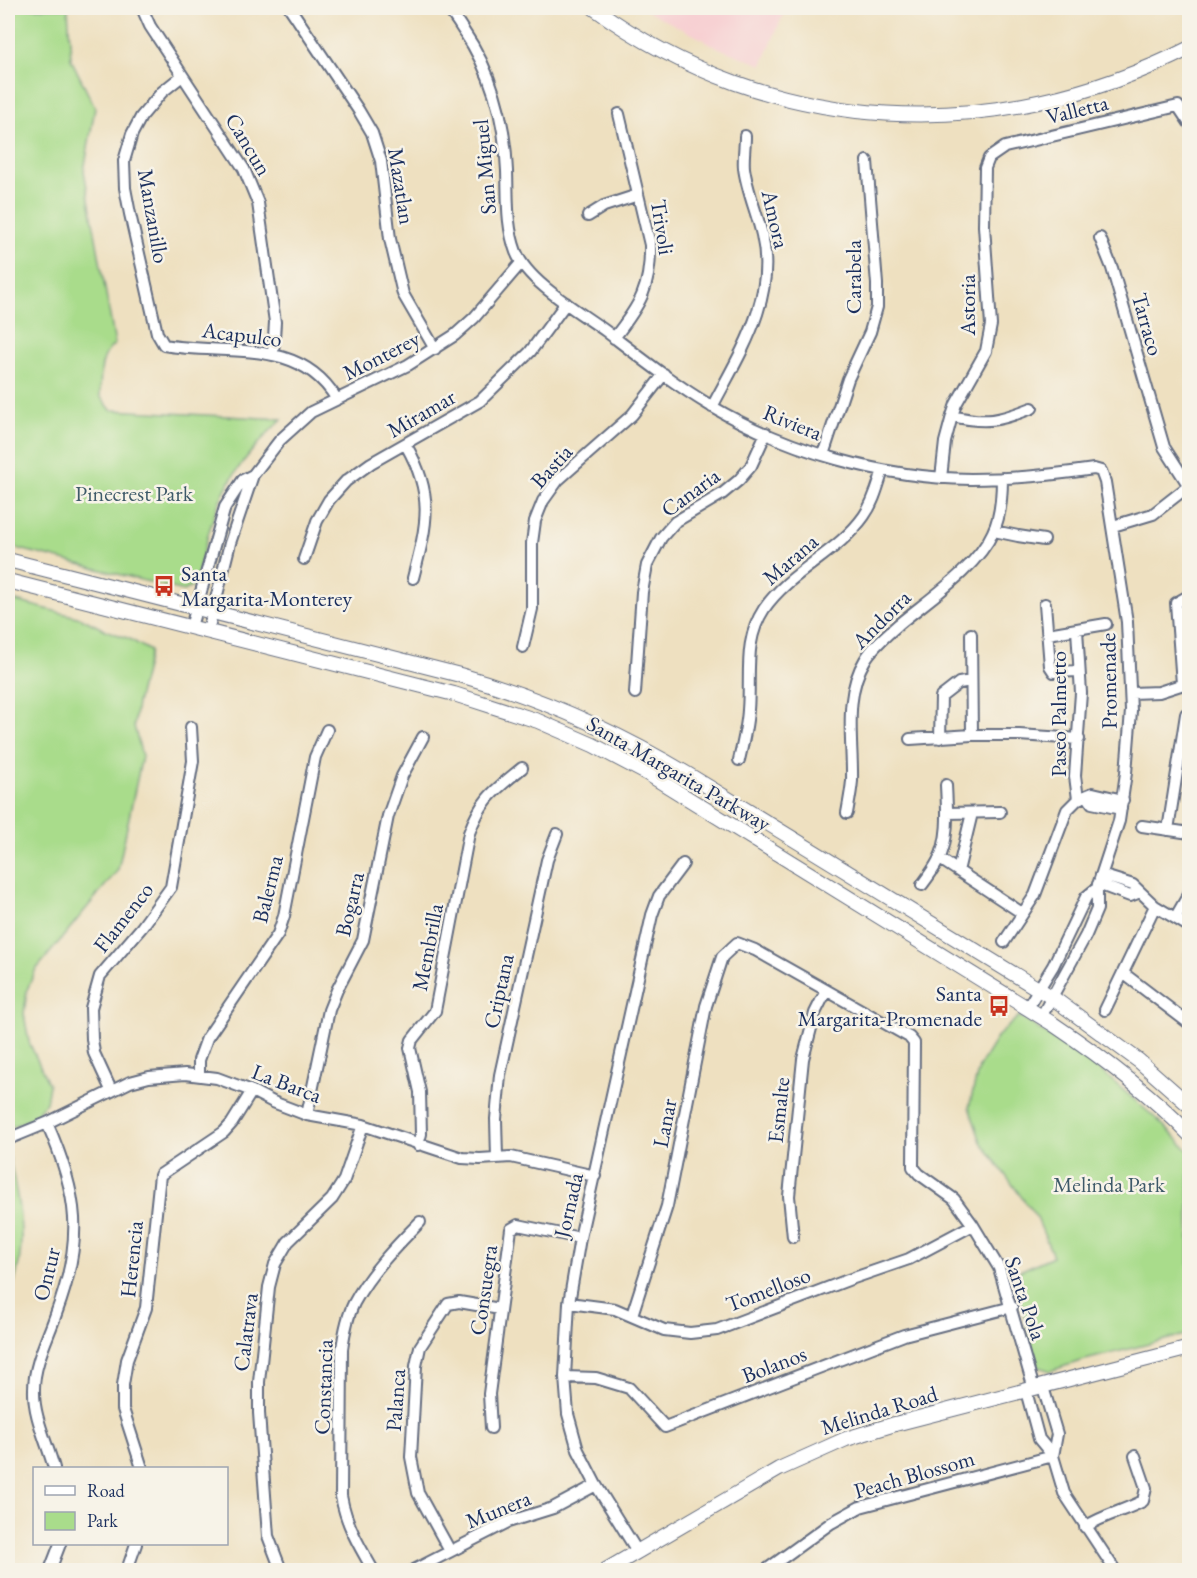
<svg xmlns="http://www.w3.org/2000/svg" width="1197" height="1578" viewBox="0 0 1197 1578" font-family="'EB Garamond',serif">
  <style>
    .built { fill: #f7cfd2 }
    .green { fill: #a9dc8b; stroke: #628674; stroke-width: 1.5 }
    .lines { fill: none; stroke-linecap: round; stroke-linejoin: round }
    .minor-casing { stroke: #656d80; stroke-width: 14 }
    .major-casing { stroke: #656d80; stroke-width: 16 }
    .minor { stroke: #fff; stroke-width: 10 }
    .major { stroke: #fff; stroke-width: 14 }
    .labels { text-anchor: middle; stroke-width: 5; stroke-linejoin: round; paint-order: stroke }
    .street-label { font-size: 22px; fill: #1b2f5e; stroke: #f7f3e8 }
    .park-label { font-size: 22px; fill: #3e5a69; stroke: #f7f3e8 }
    .poi-label { font-size: 22px; fill: #1b2f5e; stroke: #f7f3e8; text-anchor: start }
  </style>
  <rect width="100%" height="100%" fill="#f7f3e8"/>
  <filter id="ink" filterUnits="userSpaceOnUse"><feTurbulence type="fractalNoise" baseFrequency=".0167" numOctaves="2"/><feDisplacementMap in="SourceGraphic" scale="12" xChannelSelector="R" yChannelSelector="G"/><feConvolveMatrix kernelMatrix="1 2 1 2 8 2 1 2 1" color-interpolation-filters="sRGB"/></filter>
  <filter id="wash" filterUnits="userSpaceOnUse"><feTurbulence type="fractalNoise" baseFrequency=".008" numOctaves="4" result="noise"/><feDisplacementMap in="SourceGraphic" scale="24" xChannelSelector="R" yChannelSelector="G"/><feGaussianBlur stdDeviation="1.35" result="paint"/><feColorMatrix in="noise" values="0 0 0 0 0 0 0 0 0 0 0 0 0 0 0 0 0 1.4 0 .05"/><feComposite in="paint" operator="in"/></filter>
  <g filter="url(#wash)">
    <rect width="100%" height="100%" fill="#eee0c0"/>
    <path class="built" d="M642 8H786L762 65 721 49Z"/>
    <path class="green" d="M8 8H68L71 59 95 108 84 171 115 344C98 357 101 376 100 396L111 410 282 419C260 440 238 464 224 492 210 520 203 555 195 585L184 591 8 546Z
      M8 599 81 618 105 630 130 639 150 651 137 703 134 726 142 756 118 870 35 971 27 990 24 1014 29 1042 49 1085 46 1103 39 1110V1116L8 1128Z
      M1019 1016 1100 1070 1159 1121 1189 1151V1334L1081 1361 1050 1371 1037 1366 1013 1274 1053 1256 1037 1218 981 1142 969 1107 979 1067 998 1036Z
      M8 1151C19 1205 31 1247 8 1300Z"/>
  </g>
  <g filter="url(#ink)">
    <g class="lines">
      <defs>
        <path id="minor" d="M142 8 150 26 244 169 258 203 275 322 273 354
          M290 8 359 111 372 133 381 161 390 239 403 294 435 349
          M447 8C453 14 458 22 463 30 492 72 505 120 507 171 508 199 506 225 516 252 528 283 580 312 607 332 641 358 674 384 711 406 787 451 882 478 971 479 1012 479 1053 475 1094 469L1101 471 1105 482 1127 622 1131 711 1126 773 1119 821 1097 888V909L1086 935 1041 1017
          M182 76 162 92 141 117 132 134 124 161 125 188 130 214 157 333 164 345C225 356 298 336 336 398
          M588 216 604 206 638 195
          M1100 238 1112 268 1164 447 1189 486
          M614 338C640 305 651 288 650 245L619 114
          M712 407C740 353 777 299 762 235 757 213 747 191 744 168 743 158 745 147 745 136
          M952 416C986 424 999 421 1032 408
          M406 445C435 496 427 524 413 578
          M823 455 848 379 870 332 877 307V284L867 161
          M941 478 945 442 952 416 956 404 986 351 991 325 984 226 985 168 989 158 1005 147 1178 106 1190 124
          M1113 526 1153 514 1190 485
          M994 531 1018 536 1044 540
          M304 559 317 521 329 500 346 481 371 463 480 401 530 352 566 303
          M1045 604 1050 666 1054 672 1079 671
          M191 627 225 507 243 480 253 475
          M208 631 230 543 253 475 280 440 311 412 408 365 455 335 474 318 521 263
          M971 634 972 735
          M1048 634 1106 624
          M523 647 532 609V543L535 521 543 501 558 480 632 415 664 374
          M1182 684 1176 603 1190 595
          M635 693 642 592 647 565 661 538 675 522 722 494 739 480 751 466 766 433
          M1131 693 1159 692 1190 682
          M940 738 941 697 959 683 971 681
          M910 739 972 735H1019L1079 739
          M739 760C743 743 747 727 748 710 751 675 743 641 764 609 790 571 838 553 864 516 874 502 878 485 883 470
          M1088 797 1092 803 1121 809
          M1078 799 1093 793 1123 800
          M847 813C849 802 851 792 852 781 853 741 843 696 865 660 873 646 887 635 899 624 929 599 977 568 993 532 1001 516 1002 496 1002 478
          M947 813 1000 812
          M1142 826 1190 833
          M1168 830 1186 714
          M940 859 1022 913
          M958 871 972 813
          M1101 875 1133 885 1155 906 1190 927
          M1098 884 1130 896 1140 892
          M922 885C928 877 934 869 938 861 950 839 947 808 946 785
          M1175 918 1190 892
          M1004 942 1035 895 1067 810 1078 799 1075 776 1081 693 1077 630
          M1123 973 1190 1024
          M1027 1008 1053 966 1086 897 1097 888
          M1105 1010 1155 906
          M199 1075V1060L207 1038 278 934 284 916 315 757 327 730
          M111 1090 94 1053 92 1039 91 1008 100 976 142 927 171 887 193 761 191 727
          M307 1115 329 1010 337 990 363 940 388 816 402 776 423 737
          M47 1123C79 1195 84 1240 56 1314 48 1338 34 1363 34 1389 33 1416 47 1442 54 1468
          M8 1139 47 1123 130 1082 149 1077 185 1074 217 1078 252 1091 273 1102 307 1115 363 1125 462 1158 480 1159 511 1157 595 1176
          M418 1145 421 1134 420 1092 410 1048 412 1040 435 1011 469 833C482 798 494 791 522 768
          M497 1158 496 1119 500 1075 547 860 557 834
          M793 1237 789 1196 803 1059 815 1013 826 991
          M569 1303 615 1309 664 1330 690 1333 717 1330 848 1280 909 1259 973 1225
          M632 1315 667 1206 706 1006 722 957 737 943 755 950 909 1037 914 1043 913 1167 919 1174 954 1199 973 1225 999 1268 1034 1389
          M565 1377 596 1378 629 1388 665 1427 904 1335 1012 1307
          M1043 1387 1057 1434 1053 1456
          M1026 1391 1039 1439 1053 1456 1064 1493 1115 1570
          M491 1428 489 1394 511 1229 518 1225 580 1238
          M142 1468 123 1409V1385L127 1360 146 1308 160 1175 224 1132 232 1123 252 1091
          M1085 1527C1103 1515 1124 1511 1143 1501L1146 1488 1135 1456
          M450 1551 418 1493 411 1457 416 1366 420 1347 448 1304 459 1302 500 1309
          M637 1551 596 1485 578 1450 568 1414 565 1377 569 1303 580 1238 652 915 659 896 683 864
          M50 1570 60 1544
          M127 1570 136 1544
          M281 1570 268 1536 259 1413V1382L269 1287 275 1264 288 1242 332 1199 344 1180 363 1125
          M373 1570C359 1546 346 1524 341 1496L342 1349C344 1334 347 1317 354 1303 370 1273 396 1246 420 1222
          M414 1570 508 1522 553 1508 596 1485
          M766 1570 831 1523 860 1507 1053 1456"/>
        <path id="major" d="M594 8C772 137 996 147 1190 48
          M8 560 460 675C542 698 617 732 689 775L1053 998 1139 1061 1190 1106
          M8 581 454 694 538 721 593 745 650 775 1053 1024C1102 1057 1149 1092 1190 1135
          M606 1570 779 1469 846 1439 895 1424 1190 1348"/>
      </defs>
      <use href="#minor" class="minor-casing"/>
      <use href="#major" class="major-casing"/>
      <use href="#minor" class="minor"/>
      <use href="#major" class="major"/>
    </g>
  </g>
  <defs>
    <symbol id="bus-bare" viewBox="-9 -9 18 18"><path d="M-5-6H5V4H4V6H2V4H-2V6H-4V4H-5ZM-3.5-4V0h7V-4ZM-3.5 1.2v1.5H-2V1.2ZM2 1.2v1.5H3.5V1.2Z" fill="#c8321e" stroke="#f7f3e8" stroke-width="2.5" paint-order="stroke"/></symbol>
  </defs>
  <g fill-rule="evenodd">
    <use href="#bus-bare" x="149" y="571" width="30" height="30"/>
    <use href="#bus-bare" x="984" y="991" width="30" height="30"/>
  </g>
  <g class="labels">
    <g class="street-label">
      <text transform="translate(1077 109) rotate(-14)" y="8">Valletta</text>
      <text transform="translate(249 144) rotate(59)" y="8">Cancun</text>
      <text transform="translate(484 167) rotate(-95)" y="8">San Miguel</text>
      <text transform="translate(402 186) rotate(81)" y="8">Mazatlan</text>
      <text transform="translate(154 216) rotate(80)" y="8">Manzanillo</text>
      <text transform="translate(776 219) rotate(77)" y="8">Amora</text>
      <text transform="translate(663 227) rotate(81)" y="8">Trivoli</text>
      <text transform="translate(853 277) rotate(-90)" y="8">Carabela</text>
      <text transform="translate(967 305) rotate(-90)" y="8">Astoria</text>
      <text transform="translate(1148 324) rotate(74)" y="8">Tarraco</text>
      <text transform="translate(242 334) rotate(7)" y="8">Acapulco</text>
      <text transform="translate(381 355) rotate(-27)" y="8">Monterey</text>
      <text transform="translate(421 413) rotate(-30)" y="8">Miramar</text>
      <text transform="translate(793 422) rotate(22)" y="8">Riviera</text>
      <text transform="translate(551 466) rotate(-48)" y="8">Bastia</text>
      <text transform="translate(690 492) rotate(-36)" y="8">Canaria</text>
      <text transform="translate(790 559) rotate(-41)" y="8">Marana</text>
      <text transform="translate(881 619) rotate(-45)" y="8">Andorra</text>
      <text transform="translate(1108 681) rotate(-91)" y="8">Promenade</text>
      <text transform="translate(1058 714) rotate(-90)" y="8">Paseo Palmetto</text>
      <text transform="translate(679 773) rotate(30)" y="8">Santa Margarita Parkway</text>
      <text transform="translate(267 889) rotate(-76)" y="8">Balerma</text>
      <text transform="translate(349 904) rotate(-77)" y="8">Bogarra</text>
      <text transform="translate(123 917) rotate(-52)" y="8">Flamenco</text>
      <text transform="translate(427 947) rotate(-79)" y="8">Membrilla</text>
      <text transform="translate(498 991) rotate(-78)" y="8">Criptana</text>
      <text transform="translate(287 1083) rotate(21)" y="8">La Barca</text>
      <text transform="translate(778 1110) rotate(-84)" y="8">Esmalte</text>
      <text transform="translate(664 1123) rotate(-79)" y="8">Lanar</text>
      <text transform="translate(568 1205) rotate(-77)" y="8">Jornada</text>
      <text transform="translate(131 1259) rotate(-84)" y="8">Herencia</text>
      <text transform="translate(46 1274) rotate(-76)" y="8">Ontur</text>
      <text transform="translate(768 1289) rotate(-21)" y="8">Tomelloso</text>
      <text transform="translate(483 1290) rotate(-82)" y="8">Consuegra</text>
      <text transform="translate(1026 1298) rotate(71)" y="8">Santa Pola</text>
      <text transform="translate(245 1332) rotate(-83)" y="8">Calatrava</text>
      <text transform="translate(774 1364) rotate(-21)" y="8">Bolanos</text>
      <text transform="translate(323 1387) rotate(-88)" y="8">Constancia</text>
      <text transform="translate(395 1400) rotate(-86)" y="8">Palanca</text>
      <text transform="translate(879 1410) rotate(-17)" y="8">Melinda Road</text>
      <text transform="translate(914 1474) rotate(-16)" y="8">Peach Blossom</text>
      <text transform="translate(498 1509) rotate(-22)" y="8">Munera</text>
    </g>
    <g class="park-label">
      <text x="134" y="501">Pinecrest Park</text>
      <text x="1109" y="1192">Melinda Park</text>
    </g>
    <g class="poi-label">
      <text x="181" y="581">Santa<tspan x="181" dy="25">Margarita-Monterey</tspan></text>
      <text x="982" y="1001" text-anchor="end">Santa<tspan x="982" dy="25">Margarita-Promenade</tspan></text>
    </g>
  </g>
  <rect width="1197" height="1578" fill="none" stroke="#f7f3e8" stroke-width="30"/>
  <rect x="33" y="1467" width="195" height="78" fill="#f7f3e8" stroke="#9fa5b1" stroke-width="1.5"/>
  <rect x="45" y="1486" width="30" height="9" fill="#ffffff" stroke="#9fa5b1" stroke-width="1.5"/>
  <text x="87" y="1497" font-size="18" fill="#1b2f5e">Road</text>
  <rect x="45" y="1512" width="30" height="18" fill="#a9dc8b" stroke="#9fa5b1" stroke-width="1.5"/>
  <text x="87" y="1527" font-size="18" fill="#1b2f5e">Park</text>
</svg>
